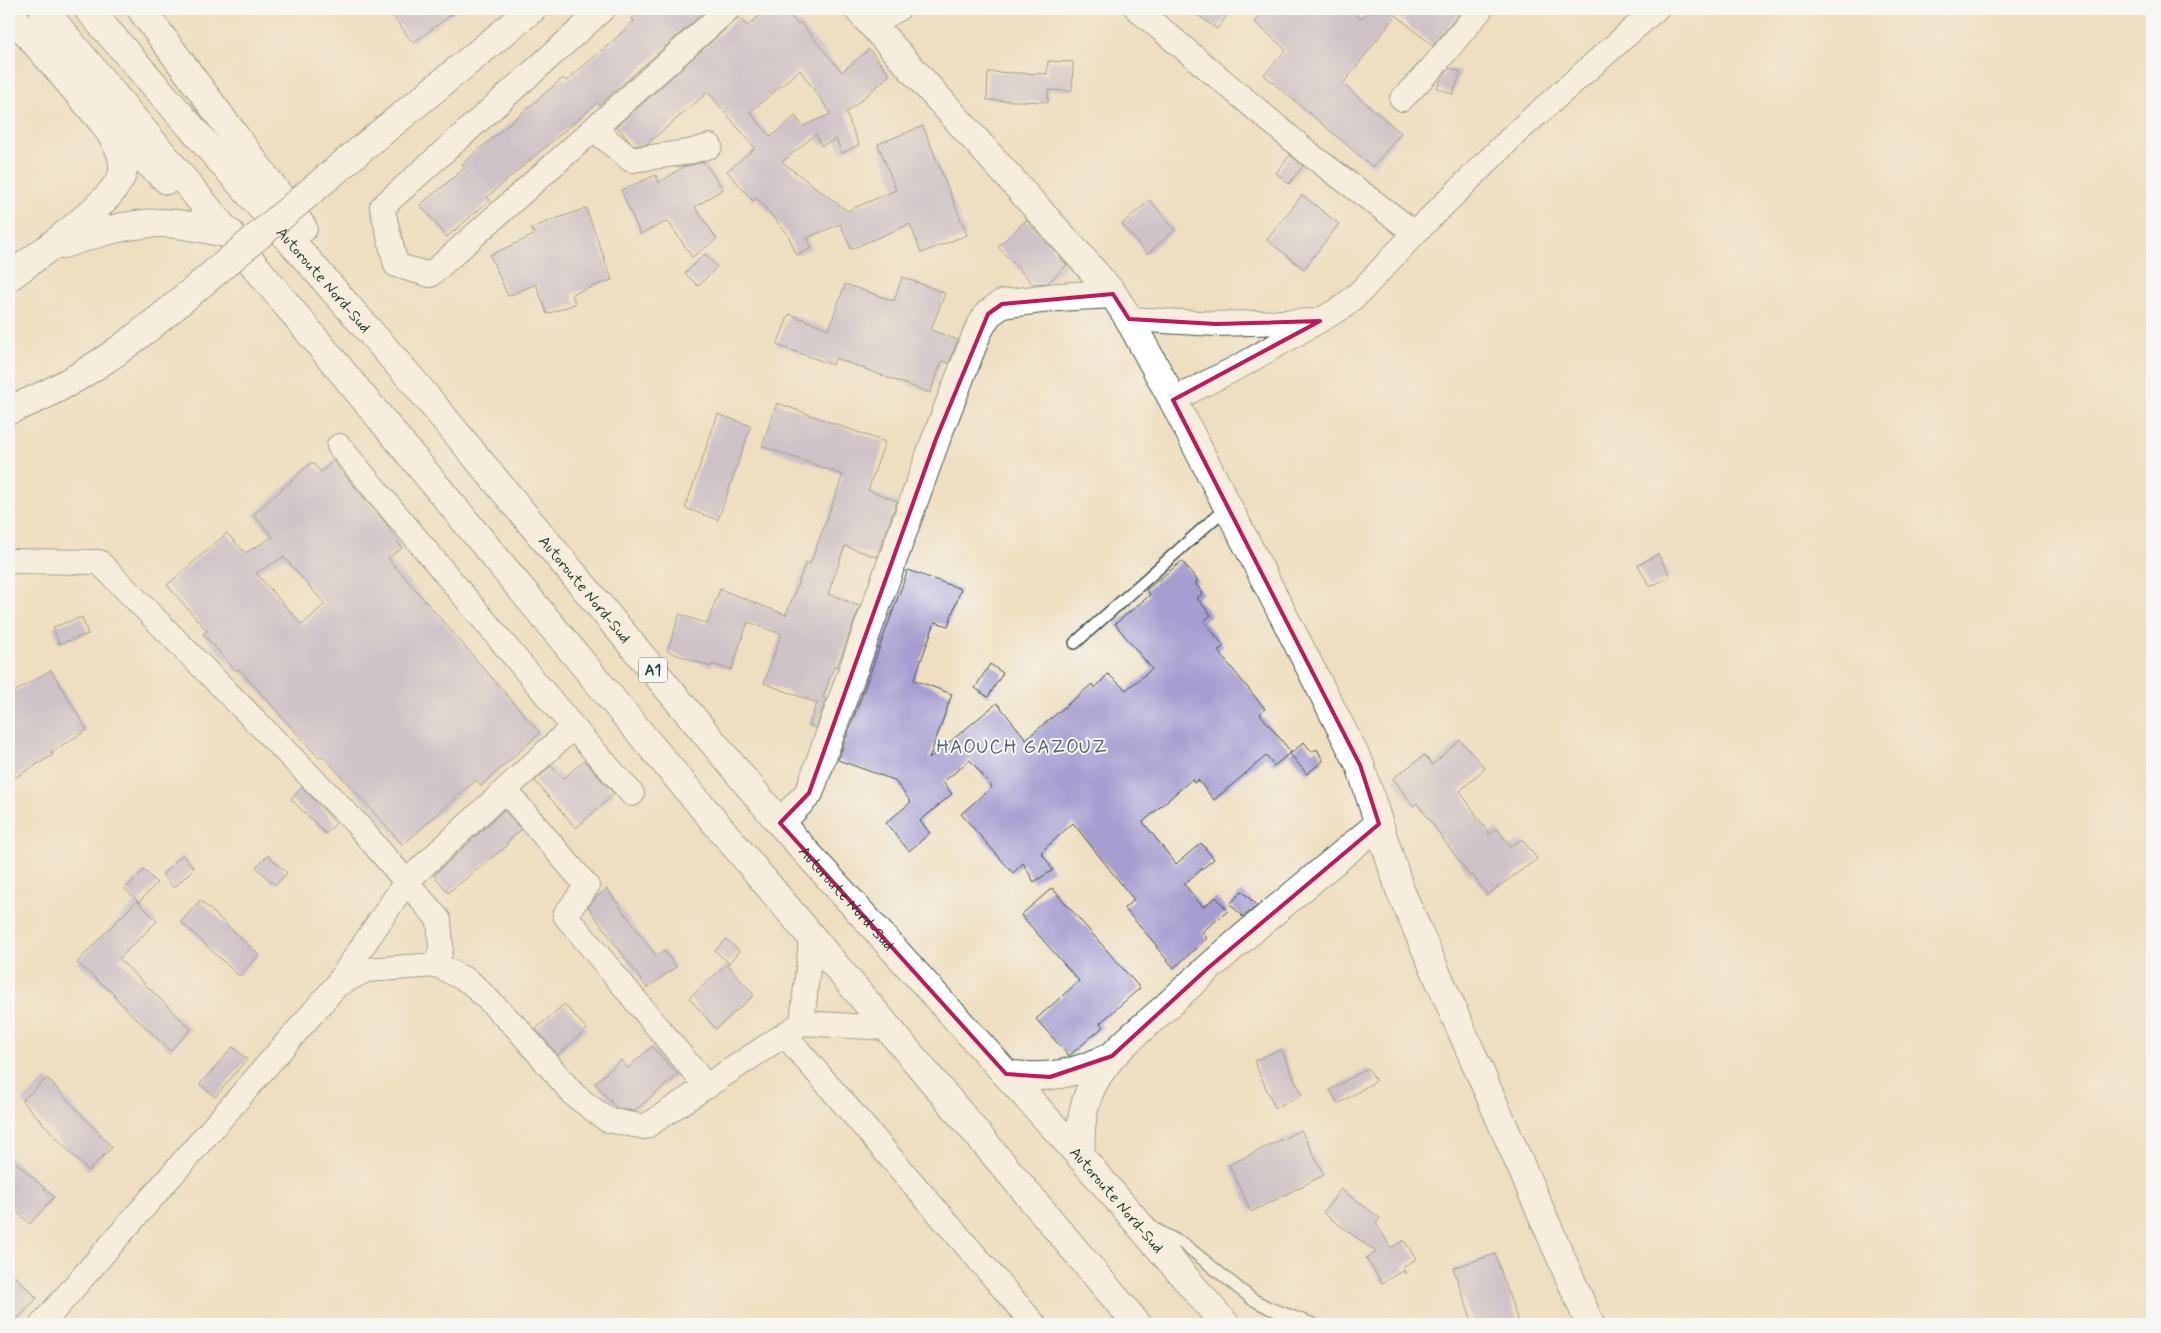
<svg xmlns="http://www.w3.org/2000/svg" width="2161" height="1333" viewBox="0 0 2161 1333" font-family="Mynerve,sans-serif">
  <style>
    .building { fill: #a69ed1; fill-rule: evenodd }
    .lines { fill: none; stroke-linecap: round; stroke-linejoin: round }
    .lane-casing { stroke: #3e5549; stroke-width: 14 }
    .street-casing { stroke: #3e5549; stroke-width: 26 }
    .secondary-casing { stroke: #3e5549; stroke-width: 30 }
    .highway-casing { stroke: #3e5549; stroke-width: 30 }
    .lane { stroke: #fff; stroke-width: 11 }
    .street { stroke: #fff; stroke-width: 24 }
    .secondary { stroke: #fff; stroke-width: 28 }
    .highway { stroke: #fff; stroke-width: 28 }
    .secondary-bridge-casing { stroke: #3e5549; stroke-width: 30; stroke-linecap: butt }
    .secondary-bridge { stroke: #fff; stroke-width: 28 }
    .marked { fill: none; stroke: #c2185b; stroke-width: 4; stroke-linejoin: round }
    .labels { text-anchor: middle; stroke-width: 4; stroke-linejoin: round; paint-order: stroke }
    .shield { fill: #f6f6f2; stroke: #60746d; stroke-width: 1 }
    .shield-label { font-size: 15px; font-weight: bold; fill: #1f3d34 }
    .street-label { font-size: 16px; fill: #1f3d34; stroke: #f6f6f2 }
    .quarter-label { font-size: 19px; letter-spacing: 1px; fill: #4e5f6b; stroke: #f6f6f2 }
  </style>
  <rect width="100%" height="100%" fill="#f6f6f2"/>
  <filter id="ink" filterUnits="userSpaceOnUse"><feTurbulence type="fractalNoise" baseFrequency=".02" numOctaves="2"/><feDisplacementMap in="SourceGraphic" scale="10" xChannelSelector="R" yChannelSelector="G"/><feConvolveMatrix kernelMatrix="1 2 1 2 8 2 1 2 1" color-interpolation-filters="sRGB"/></filter>
  <filter id="wash" filterUnits="userSpaceOnUse"><feTurbulence type="fractalNoise" baseFrequency=".0096" numOctaves="4" result="noise"/><feDisplacementMap in="SourceGraphic" scale="20" xChannelSelector="R" yChannelSelector="G"/><feGaussianBlur stdDeviation="1.12" result="paint"/><feColorMatrix in="noise" values="0 0 0 0 0 0 0 0 0 0 0 0 0 0 0 0 0 1.4 0 .05"/><feComposite in="paint" operator="in"/></filter>
  <g filter="url(#wash)">
    <rect width="100%" height="100%" fill="#efdfc0"/>
    <g id="blocks">
      <path class="building" d="M388 9H459L413 43Z
        M643 9H708L599 105 597 103 487 197 490 200 447 237 420 205 465 168 462 164 563 78 566 81 614 40 634 21 632 18Z
        M768 9H785L798 24 800 22 842 72 869 49 890 75 846 113 859 145 842 153 836 139 821 146 816 134 782 162 847 211 896 190 878 144 923 126 967 235 921 253 910 224 851 249 840 224 807 238 812 248 797 255 787 233 757 198 753 201 727 171 755 148 708 92 647 144 635 146 628 140 617 126 739 17 747 26ZM800 70 831 114 803 126 795 116 771 137 750 112Z
        M1189 9H1232L1217 29Z
        M1267 9H1351L1360 19 1373 9H1463L1433 46 1396 15 1343 84 1401 133 1373 167 1264 75 1286 50 1255 22Z
        M1048 61 1073 62 1072 91 1048 90V102L987 100 988 72 1047 74Z
        M1450 68 1461 72 1453 94 1437 88 1441 79Z
        M1290 155 1303 166 1289 184 1276 173Z
        M704 162 723 189 695 207 717 239 692 257 668 221 640 234 621 190 656 175 659 183 683 167Z
        M1302 195 1339 224 1304 269 1267 240Z
        M1150 200 1175 230 1147 254 1122 224Z
        M586 208 612 280 572 294 575 304 547 314 536 284 508 296 490 255 534 235 531 228Z
        M1026 220 1067 265 1048 283 1033 284 998 247Z
        M705 254 717 267 698 286 685 273Z
        M902 277 945 293 931 330 958 340 949 363 942 361 930 393 835 358 833 365 777 345 789 314 829 329 845 284 894 301Z
        M777 403 885 442 868 490 897 501 877 557 845 546 828 594 860 606 837 667 834 666 823 698 826 699 816 728 809 725 817 703 764 683 781 634 748 622 731 670 712 664 711 667 667 651 680 614 707 624 720 589 786 615 806 562 810 564 843 475 762 446Z
        M718 414 751 426 718 520 685 508Z
        M333 461 388 526 402 548 388 558 540 733 481 786 476 780 403 845 323 756 319 758 239 669 236 671 203 634 207 631 167 585 227 533 245 553 273 537 253 515 312 462 321 472ZM284 557 325 604 302 625 256 573Z
        M1658 554 1670 576 1650 587 1638 565Z
        M1182 561 1198 581 1195 583 1203 593 1197 598 1211 615 1204 621 1224 646 1218 651 1265 709 1260 714 1291 752 1274 766 1266 756 1214 800 1198 780 1194 783 1192 779 1143 822 1176 864 1201 843 1214 859 1184 884 1203 907 1216 897 1228 911 1202 932 1207 938 1174 968 1156 947 1157 946 1124 908 1134 900 1073 823 1041 852 1053 870 1034 882 1023 863 1013 873 961 814 992 787 970 760 943 782 952 794 920 821 930 833 909 851 886 823 911 802 894 780 838 760 908 570 961 589 948 626 935 622 914 680 952 694 929 759 997 703 1026 739 1092 684 1095 688 1108 674 1126 690 1152 669 1115 624 1150 595 1146 590Z
        M82 617 88 634 59 644 53 627Z
        M990 664 1003 673 988 697 975 688Z
        M51 670 87 730 51 752 53 755 9 781V695Z
        M1460 740 1485 768 1460 791 1489 834 1497 828 1510 847 1522 839 1537 859 1487 895 1472 874 1470 876 1417 803 1413 806 1393 778 1425 755 1432 765Z
        M1304 742 1312 752 1317 749 1323 761 1307 774 1290 754Z
        M584 760 614 794 576 828 535 781 551 766 563 779Z
        M302 787 336 823 326 834 291 799Z
        M504 810 521 830 506 843 508 845 448 893 434 875Z
        M182 855 194 868 174 888 162 875Z
        M268 855 287 873 275 885 256 867Z
        M144 870 157 883 139 902 125 889Z
        M1052 888 1140 988 1100 1023 1103 1027 1069 1056 1036 1019 1079 981 1021 915Z
        M607 889 656 956 664 950 676 967 647 988 588 907 596 897Z
        M1242 891 1257 906 1243 917 1230 904Z
        M200 900 259 955 239 976 181 922Z
        M137 901 157 921 119 959 191 1029 170 1051 113 996 115 995 77 963 94 944Z
        M726 939 739 951 729 963 715 951Z
        M727 964 754 995 716 1029 689 998Z
        M564 1004 587 1029 558 1055 536 1029Z
        M652 1046 678 1075 634 1111 616 1108 595 1083 621 1060 628 1068Z
        M233 1047 247 1059 215 1097 200 1084Z
        M1281 1049 1302 1095 1275 1108 1254 1061Z
        M1368 1068 1376 1081 1338 1104 1330 1090Z
        M47 1078 112 1147 88 1171 22 1101Z
        M1301 1130 1324 1175 1251 1212 1229 1165Z
        M9 1156 54 1197 30 1224 9 1204Z
        M1341 1189 1380 1218 1376 1223 1391 1248 1404 1240 1416 1259 1402 1267 1406 1274 1402 1271 1382 1283 1366 1258 1376 1252 1323 1213Z
        M1495 1254 1519 1324H1473L1453 1268Z
        M9 1271 37 1298 13 1324H9Z"/>
    </g>
  </g>
  <g filter="url(#ink)">
    <use href="#blocks" fill-opacity="0" stroke="#3e5549" stroke-width="1"/>
    <g class="lines">
      <defs>
        <path id="lane" d="M1075 643 1227 507
          M1153 1228 1185 1245 1252 1299 1269 1308 1313 1324"/>
        <path id="street" d="M603 9 382 207 396 265 430 275 728 9
          M1137 9 1312 156 1415 233
          M872 24 898 9
          M1402 99 1431 69 1481 9
          M594 129 631 160 689 152 710 146
          M1129 319 1216 324 1316 321
          M1173 400 1242 365 1343 307 1362 290 1415 233 1518 131 1656 9
          M339 446 573 727 632 794
          M9 561 99 562 355 822 439 920 441 948 437 965
          M505 790 587 886 565 915 707 1087
          M337 984 406 882 573 727
          M802 1023 810 950V935
          M785 1035 1034 1324
          M42 1324 337 985 366 970 437 965 470 982 518 1029 574 1095 607 1120 645 1127 802 1023 888 1028"/>
        <path id="secondary" d="M858 9 1087 264 1113 294 1129 319 1173 400 1360 765 1400 890 1590 1324
          M348 160 532 9
          M60 245C94 234 126 223 162 223 185 223 208 230 231 234
          M9 277C33 259 120 199 123 170 125 153 114 139 105 125
          M9 410C77 385 133 342 188 295
          M780 823 809 793 936 439 978 331 988 314 1002 304 1058 297 1113 294
          M1006 1074C1047 1080 1075 1074 1112 1056
          M1081 1157C1079 1128 1082 1099 1099 1074 1115 1048 1143 1028 1166 1007 1234 943 1307 884 1379 824"/>
        <g id="highway">
          <path d="M43 9 635 727 1137 1324"/>
          <path id="s1" d="M88 9 413 381 780 823 1081 1157 1225 1324"/>
          <path d="M141 9 303 228"/>
          <path d="M9 12 102 121 167 180"/>
        </g>
      </defs>
      <use href="#lane" class="lane-casing"/>
      <use href="#street" class="street-casing"/>
      <use href="#secondary" class="secondary-casing"/>
      <use href="#highway" class="highway-casing"/>
      <use href="#lane" class="lane"/>
      <use href="#street" class="street"/>
      <use href="#secondary" class="secondary"/>
      <use href="#highway" class="highway"/>
      <defs>
        <path id="secondary-bridge" d="M188 295 348 160"/>
      </defs>
      <use href="#secondary-bridge" class="secondary-bridge-casing"/>
      <use href="#secondary-bridge" class="secondary-bridge"/>
    </g>
  </g>
  <path d="M0 0H2161V1333H0ZM1113 294 1129 319 1216 324 1320 321 1173 400 1360 765 1379 824 1208 968 1112 1056 1050 1077 1006 1074 780 823 809 793 936 439 988 314 1002 304Z" fill="#efdfc0" fill-opacity=".55" fill-rule="evenodd"/>
  <path class="marked" d="M1113 294 1129 319 1216 324 1320 321 1173 400 1360 765 1379 824 1208 968 1112 1056 1050 1077 1006 1074 780 823 809 793 936 439 988 314 1002 304Z"/>
  <g class="labels">
    <rect class="shield" x="639" y="657.5" width="28" height="25" rx="4"/>
    <g class="shield-label">
      <text x="653" y="675">A1</text>
    </g>
    <g class="street-label">
      <text dy="6" stroke="none"><textPath href="#s1" startOffset="359">Autoroute Nord-Sud</textPath></text>
      <text dy="6" stroke="none"><textPath href="#s1" startOffset="764">Autoroute Nord-Sud</textPath></text>
      <text dy="6" stroke="none"><textPath href="#s1" startOffset="1169">Autoroute Nord-Sud</textPath></text>
      <text dy="6" stroke="none"><textPath href="#s1" startOffset="1574">Autoroute Nord-Sud</textPath></text>
    </g>
    <g class="quarter-label">
      <text x="1022" y="753">HAOUCH GAZOUZ</text>
    </g>
  </g>
  <rect width="2161" height="1333" fill="none" stroke="#f6f6f2" stroke-width="30"/>
</svg>
